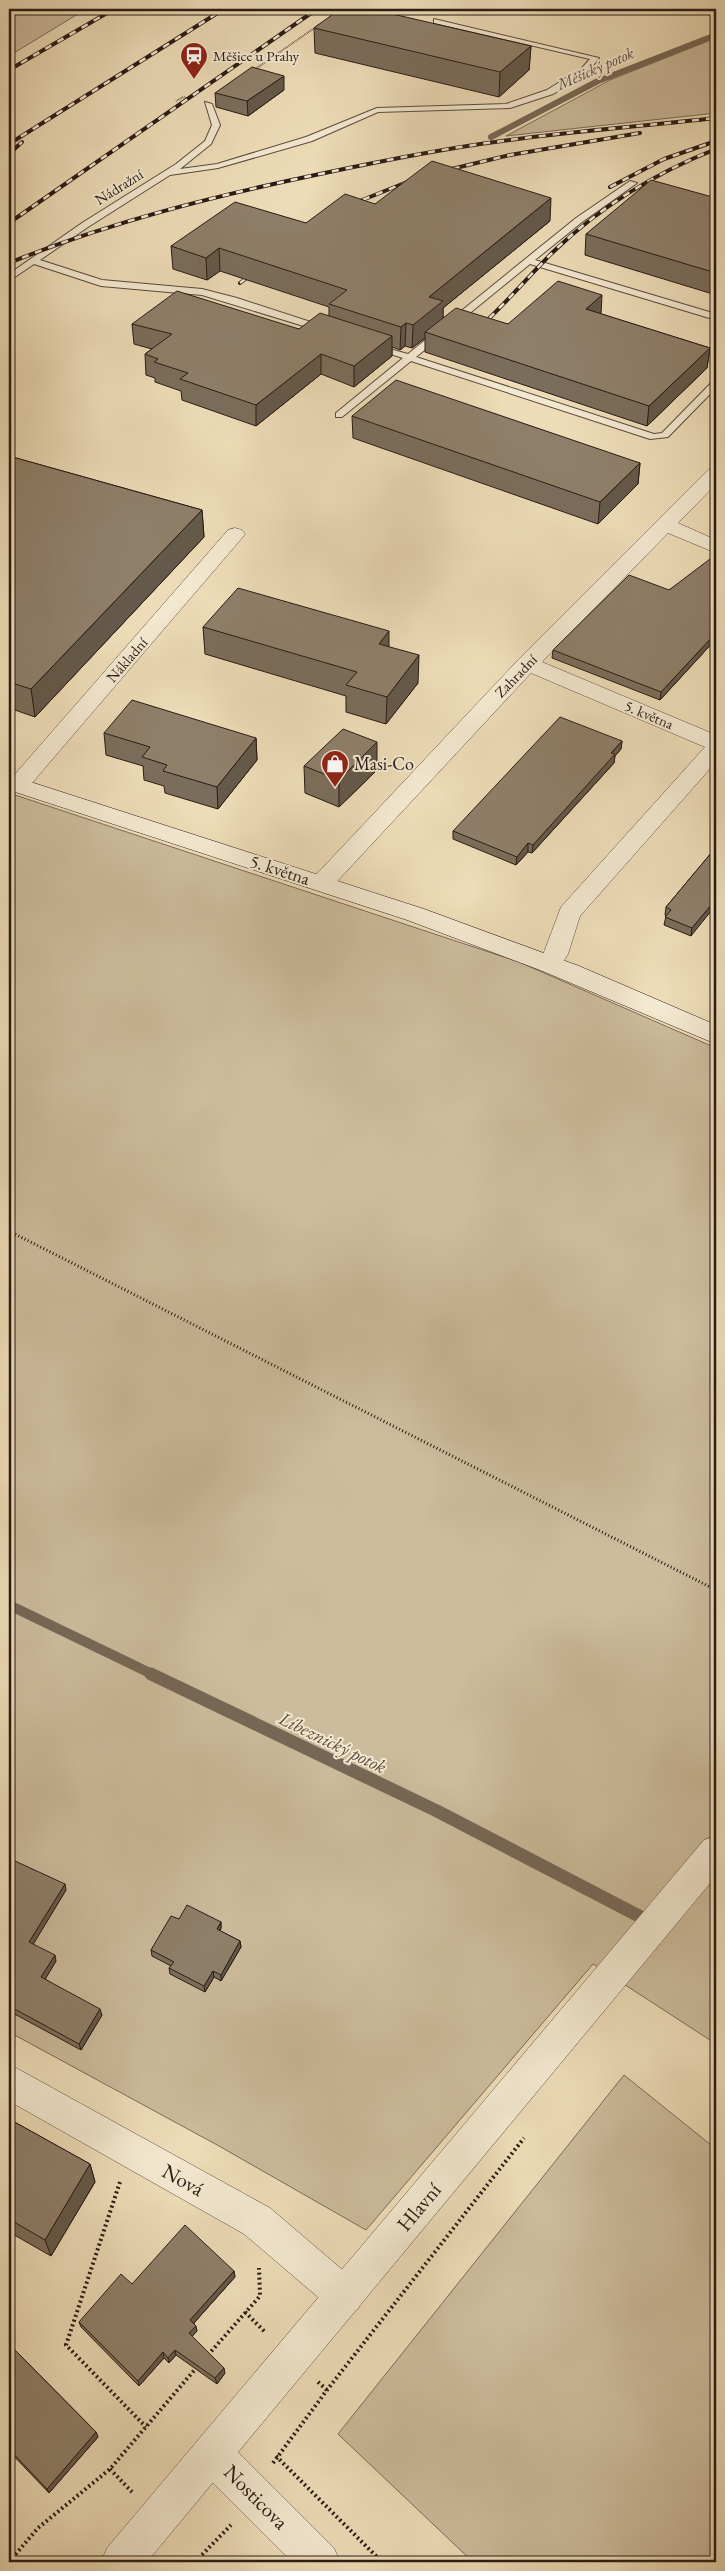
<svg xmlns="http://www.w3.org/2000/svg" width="725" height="2571" viewBox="0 0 725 2571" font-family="'EB Garamond',serif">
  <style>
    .green { fill: #ccbb9c; stroke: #7a6b59 }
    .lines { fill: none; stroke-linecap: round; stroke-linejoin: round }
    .stream-far2 { stroke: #766756; stroke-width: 6 }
    .stream-far1 { stroke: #766756; stroke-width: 10 }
    .stream { stroke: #766756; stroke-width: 13 }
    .service-casing { stroke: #5a4b3e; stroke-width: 2 }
    .minor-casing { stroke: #5a4b3e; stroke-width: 1 }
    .tertiary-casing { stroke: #5a4b3e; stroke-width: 1 }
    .secondary-casing { stroke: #291b16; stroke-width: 1 }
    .path-far2 { stroke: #291b16; stroke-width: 2; stroke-dasharray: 0.5 1; stroke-linecap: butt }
    .path-far1 { stroke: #291b16; stroke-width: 3; stroke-dasharray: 1 2.5; stroke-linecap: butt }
    .path { stroke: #291b16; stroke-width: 4; stroke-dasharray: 2 3; stroke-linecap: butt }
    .service { fill: #f3e8d0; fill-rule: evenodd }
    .minor { fill: #f3e8d0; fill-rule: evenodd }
    .tertiary { fill: #f3e8d0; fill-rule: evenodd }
    .secondary { fill: #f3e8d0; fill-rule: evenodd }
    .rail-casing { stroke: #291b16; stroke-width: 4 }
    .rail { stroke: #f3e8d0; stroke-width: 2.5; stroke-dasharray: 7; stroke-linecap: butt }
    .wall { fill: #7b6d5b; stroke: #291b16 }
    .shaded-wall { fill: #64594a; stroke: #291b16 }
    .building { fill: #8f7f6a; stroke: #291b16 }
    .labels { text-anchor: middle; stroke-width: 4; stroke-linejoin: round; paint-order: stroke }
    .far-poi-label { font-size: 15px; fill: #291b16; stroke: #f3e8d0; text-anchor: start }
    .far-street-label { font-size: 15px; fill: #291b16; stroke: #f3e8d0 }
    .far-water-label { font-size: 16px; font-style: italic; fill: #5d4e40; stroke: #f3e8d0 }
    .poi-label { font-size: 18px; fill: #291b16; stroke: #f3e8d0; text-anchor: start }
    .street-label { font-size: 18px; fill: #291b16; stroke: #f3e8d0 }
    .water-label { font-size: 19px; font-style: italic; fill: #5d4e40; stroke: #f3e8d0 }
    .near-street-label { font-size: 21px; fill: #291b16; stroke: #f3e8d0 }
  </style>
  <rect width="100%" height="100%" fill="#eddcb7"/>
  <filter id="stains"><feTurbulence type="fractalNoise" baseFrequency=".004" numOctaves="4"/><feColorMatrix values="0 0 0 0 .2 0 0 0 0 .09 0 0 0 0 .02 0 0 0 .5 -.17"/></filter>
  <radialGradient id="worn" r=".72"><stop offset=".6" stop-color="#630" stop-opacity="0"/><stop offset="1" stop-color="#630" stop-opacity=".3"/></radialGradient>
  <path class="green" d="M9 9H86L9 56Z
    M716 38V113L506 136 610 80Z
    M9 793 519 962 716 1048V2044L593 1964 366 2230 219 2146 9 2032Z
    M624 2075 716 2149V2562H473L338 2434Z"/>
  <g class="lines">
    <path class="stream-far2" d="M491 137 598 81 716 35"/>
    <path class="stream-far1" d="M9 1605 154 1675"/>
    <path class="stream" d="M151 1674 437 1811 639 1916"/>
    <defs>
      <path id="service" d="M434 19 599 58 588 72 553 94 510 108 378 112 312 141 218 168 170 175 88 227 40 260 102 280 202 289 237 298 326 327V331H320L202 295 101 286 34 264 9 281V274L82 223 176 164 205 141 212 125 205 102 212 104 220 125 211 144 180 169 217 164 306 137 377 108 506 104 547 90 582 68 590 59 434 23Z
        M630 181 637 183 582 222 535 260 716 314V320L530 264 416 357 654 434 662 433 713 381 716 380V388L668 437 650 439 411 361 342 417H336V413L403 358 371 348V344L408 354 576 218Z"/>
      <path id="minor" d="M716 467V484L678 523 716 540V553L668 533 542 662 716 735V762L580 916 568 954 558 970 549 972 540 970 537 964 544 952 561 907 705 747 531 673 330 889 322 891 314 889 310 883 314 877 519 659 709 469Z
        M235 528 242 530 245 534 242 538 26 790 18 792 10 790V780L228 530Z
        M9 2064 270 2208 358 2283 364 2296 358 2309 345 2315 332 2309 244 2234 9 2101Z
        M212 2435 226 2440 334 2548 340 2562H292L198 2468 193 2454 198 2440Z"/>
      <path id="tertiary" d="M716 1836V1876L147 2562H101L107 2548 704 1840Z"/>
      <path id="secondary" d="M9 775 424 909 579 966 716 1025V1044L540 970 407 920 9 790Z"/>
    </defs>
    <use href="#service" class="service-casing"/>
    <use href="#minor" class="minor-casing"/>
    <use href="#tertiary" class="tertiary-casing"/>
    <use href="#secondary" class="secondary-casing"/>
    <path class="path-far2" d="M254 70 323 22
      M176 101 183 97 190 99"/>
    <path class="path-far1" d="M9 1231 716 1590"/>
    <path class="path" d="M120 2182 66 2345 146 2427
      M245 2312 266 2333
      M208 2355 260 2296 259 2268
      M318 2382 327 2390
      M276 2456 382 2562
      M273 2463 327 2390 524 2138
      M110 2469 132 2492
      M9 2562 38 2528 110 2469 197 2367
      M195 2562 231 2525"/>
    <use href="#service" class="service"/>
    <use href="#minor" class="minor"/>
    <use href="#tertiary" class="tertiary"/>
    <use href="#secondary" class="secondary"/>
    <defs>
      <path id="rail" d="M9 70 114 9
        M9 144 224 9
        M9 154 22 142
        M439 172 510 155 640 133
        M610 187 664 159 716 141
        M350 205 417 178
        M9 223 317 9
        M9 263C110 222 214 196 320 174 381 161 441 149 502 141 573 131 645 126 716 118
        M240 283 256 271
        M479 328C505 304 528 277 553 252 600 207 655 173 716 149"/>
    </defs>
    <use href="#rail" class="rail-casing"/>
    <use href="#rail" class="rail"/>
  </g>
  <path class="wall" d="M314 28 531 46 529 70 499 97 315 53Z
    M284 90 248 116 216 107 215 93Z
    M716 198V295L585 255 586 234Z
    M375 204 550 221 443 308V318L508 324 601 314 710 348 707 368 647 426 425 352V338L412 348 405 346 400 350 392 347V356L354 387 321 374 256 426 182 400 181 391 155 382V378L146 375 145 354 152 349 134 344 132 324 299 329 329 315V307L220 271 207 280 173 269 171 246 306 223Z
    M352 416 640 463 638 484 598 524 353 438Z
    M9 456 202 510 204 537 35 717 9 708Z
    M716 562V639L660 700 552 658 553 650 669 590Z
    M203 627 389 647 418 683 386 724 346 712V696L205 654Z
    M104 733 256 738 257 760 218 809 165 793 164 786 144 780 143 766 106 755Z
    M622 741 621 749 615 756 614 763 532 853 528 852 516 865 453 839V831Z
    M304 766 377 770 339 807 305 793Z
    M712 852 691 936 664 925 666 916 665 915 666 907Z
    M9 1870 66 1890 33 1944 56 1961 45 1979 102 2015 81 2050 9 2011Z
    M179 1919 221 1922V1928L220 1931 240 1941 241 1947 221 1981 214 1977 205 1992 170 1974 169 1968 171 1966 152 1956 151 1950Z
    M9 2119 90 2164 95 2182 51 2256 9 2232Z
    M234 2271 235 2277 194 2323 197 2331 192 2336 225 2373 217 2384 176 2355 169 2363 164 2358 139 2386 81 2327 79 2322 132 2284Z
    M9 2344 96 2432 98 2437 49 2493 9 2451Z"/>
  <path class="shaded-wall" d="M531 46 529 70 499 97 500 72Z
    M284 76V90L248 116 247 101Z
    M551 198 550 221 443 308V324L425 332V338L412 348 413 325 429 297Z
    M219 248 220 271 207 280 206 258Z
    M602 295 601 314 586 309Z
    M406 323 405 346 400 350 401 327Z
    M392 336V356L354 387V366Z
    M710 348 707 368 647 426 649 406Z
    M321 354V374L256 426V405Z
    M640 463 638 484 598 524 600 502Z
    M202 510 204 537 35 717 31 689Z
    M389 631V658L379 644Z
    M716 633V639L660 700 661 692Z
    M419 655 418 683 386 724 387 697Z
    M256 738 257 760 218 809 217 787Z
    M622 741 621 749 615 756 614 763 532 853 533 845Z
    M377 742V770L339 807V780Z
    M528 843V852L516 865 517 857Z
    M716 899V905L691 936 692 928Z
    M65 1884 66 1890 31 1948 29 1942Z
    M221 1922V1928L217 1936V1929Z
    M240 1941 241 1947 221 1981V1975Z
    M55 1955 56 1961 43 1983 41 1977Z
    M213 1971 214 1977 205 1992 204 1986Z
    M100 2009 102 2015 81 2050 79 2044Z
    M90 2164 95 2182 51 2256 45 2240Z
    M234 2271 235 2277 192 2325 190 2320Z
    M196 2326 197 2331 190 2339 189 2333Z
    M175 2350 176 2355 169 2363 168 2358Z
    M163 2352 164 2358 139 2386 138 2381Z
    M224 2368 225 2373 217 2384 215 2378Z
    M96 2432 98 2437 49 2493 47 2489Z"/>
  <path class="building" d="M340 9H371L531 46 500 72 314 28Z
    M252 67 284 76 247 101 215 93Z
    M432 161 551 198 429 297 443 301 413 325 406 323 401 327 329 304 347 290 219 248 206 258 171 246 235 202 306 223 345 194 375 204Z
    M651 180 716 198V273L586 234Z
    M558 281 602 295 586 309 710 348 649 406 425 332 456 308 508 324Z
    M177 291 299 329 320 313 392 336 354 366 321 354 256 405 180 379 188 373 154 362 158 359 145 354 172 334 132 324Z
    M396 380 640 463 600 502 352 416Z
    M9 456 202 510 31 689 9 682Z
    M710 559 716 562V633L661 692 553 650 629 575 669 590Z
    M238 588 389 631 379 644 419 655 387 697 346 685 357 672 203 627Z
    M132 700 256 738 217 787 163 771 167 765 142 757 150 747 104 733Z
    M560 717 622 741 611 753 615 754 533 845 528 843 517 857 453 831Z
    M343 729 377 742 339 780 304 766Z
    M712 852 716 853V899L692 928 665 917 671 910 666 907Z
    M15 1861 65 1884 29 1942 55 1955 41 1977 100 2009 79 2044 9 2006V1870Z
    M187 1905 221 1922 217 1929 240 1941 221 1975 213 1971 204 1986 169 1968 174 1962 151 1950 171 1916 179 1919Z
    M9 2119 90 2164 45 2240 9 2219Z
    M185 2225 234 2271 190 2320 196 2326 189 2333 224 2368 215 2378 175 2350 168 2358 163 2352 138 2381 79 2322 121 2274 132 2284Z
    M9 2344 96 2432 47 2489 9 2449Z"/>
  <defs>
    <symbol id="station-pin" viewBox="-11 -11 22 30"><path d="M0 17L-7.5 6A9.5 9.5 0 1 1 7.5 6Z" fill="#8f2418" stroke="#f3e8d0"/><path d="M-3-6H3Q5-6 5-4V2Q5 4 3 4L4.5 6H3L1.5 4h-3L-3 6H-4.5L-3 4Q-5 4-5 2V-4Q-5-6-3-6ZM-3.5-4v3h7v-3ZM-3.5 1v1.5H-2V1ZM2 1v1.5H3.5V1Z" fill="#fff"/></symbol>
    <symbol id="shop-pin" viewBox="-11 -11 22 30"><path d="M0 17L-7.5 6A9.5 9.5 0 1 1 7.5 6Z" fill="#8f2418" stroke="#f3e8d0"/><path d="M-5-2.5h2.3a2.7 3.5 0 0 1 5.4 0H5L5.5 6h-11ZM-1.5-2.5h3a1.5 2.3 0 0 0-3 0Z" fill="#fff"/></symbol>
  </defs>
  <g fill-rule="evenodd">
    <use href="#station-pin" x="178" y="40" width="32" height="43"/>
    <use href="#shop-pin" x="319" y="748" width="32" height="43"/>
  </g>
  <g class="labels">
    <g class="far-poi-label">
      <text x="213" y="61">Měšice u Prahy</text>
    </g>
    <g class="far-street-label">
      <text transform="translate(119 187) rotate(-32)" y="5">Nádražní</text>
      <text transform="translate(127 660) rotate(-49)" y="5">Nákladní</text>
      <text transform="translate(516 676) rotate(-46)" y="5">Zahradní</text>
      <text transform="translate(649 715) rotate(23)" y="5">5. května</text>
    </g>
    <g class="far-water-label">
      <text transform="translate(595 68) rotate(-24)" y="6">Měšický potok</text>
    </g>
    <g class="poi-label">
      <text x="354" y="770">Masi-Co</text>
    </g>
    <g class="street-label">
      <text transform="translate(280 870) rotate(18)" y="6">5. května</text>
    </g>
    <g class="water-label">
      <text transform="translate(333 1742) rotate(26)" y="7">Líbeznický potok</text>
    </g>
    <g class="near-street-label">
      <text transform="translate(183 2180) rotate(29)" y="7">Nová</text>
      <text transform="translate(419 2207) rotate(-50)" y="7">Hlavní</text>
      <text transform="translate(256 2497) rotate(45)" y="7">Nosticova</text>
    </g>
  </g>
  <rect width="725" height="2571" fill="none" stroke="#eddcb7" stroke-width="30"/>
  <rect x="10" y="10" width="705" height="2551" fill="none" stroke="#291b16" stroke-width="2.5"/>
  <rect x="15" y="15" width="695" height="2541" fill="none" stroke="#291b16"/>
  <rect width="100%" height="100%" filter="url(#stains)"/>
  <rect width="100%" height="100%" fill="url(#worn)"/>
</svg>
